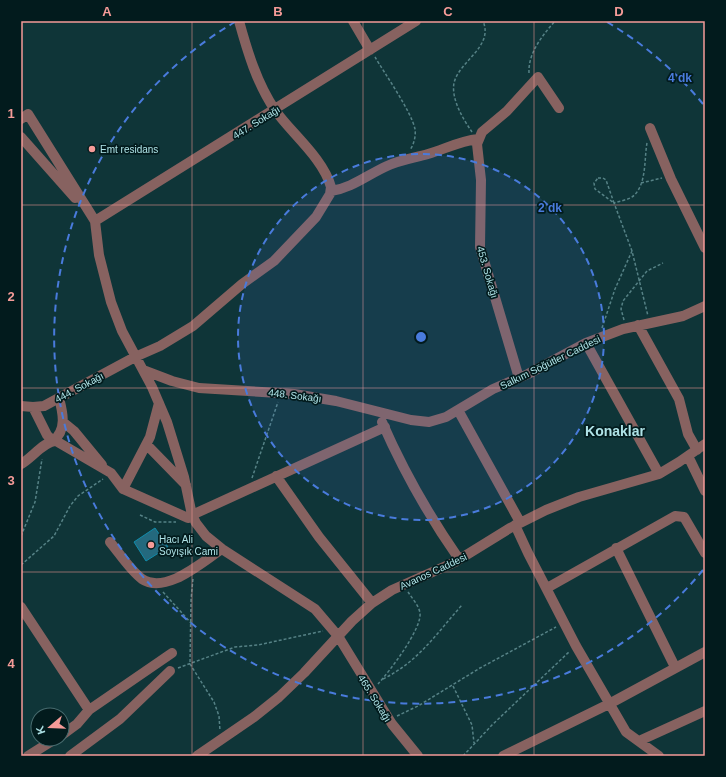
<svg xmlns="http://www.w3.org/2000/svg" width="726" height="777" viewBox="0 0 726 777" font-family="Helvetica,sans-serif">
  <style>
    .building { fill: #24697e; stroke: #108cac }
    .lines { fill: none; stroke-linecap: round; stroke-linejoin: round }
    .path { stroke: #568286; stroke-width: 1.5; stroke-dasharray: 3 2; stroke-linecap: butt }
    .minor { stroke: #876260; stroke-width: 10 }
    .grid { fill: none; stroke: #f59b98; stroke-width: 1; stroke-opacity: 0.55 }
    .ring { fill: none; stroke: #497bdc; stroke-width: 2; stroke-dasharray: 7 5 }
    .poi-dot { fill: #f59b98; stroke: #021b1d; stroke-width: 1.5 }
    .labels { text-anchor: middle; stroke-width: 3.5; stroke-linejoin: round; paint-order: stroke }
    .street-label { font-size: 10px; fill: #afe3e7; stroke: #021b1d }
    .poi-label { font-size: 10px; fill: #afe3e7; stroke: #021b1d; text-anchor: start }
    .district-label { font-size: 14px; font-weight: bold; fill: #afe3e7; stroke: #021b1d }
    .centre { fill: #497bdc; stroke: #021b1d; stroke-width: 2 }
    .ring-label { font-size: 12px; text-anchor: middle; font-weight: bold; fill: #497bdc; stroke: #021b1d; stroke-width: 3.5; stroke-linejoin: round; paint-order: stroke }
    .neatline { fill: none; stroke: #f59b98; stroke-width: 1.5 }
    .grid-label { font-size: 13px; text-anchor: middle; font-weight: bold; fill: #f59b98 }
  </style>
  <rect width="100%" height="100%" fill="#0f3538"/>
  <path class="building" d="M155 528 168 547 146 561 134 542Z"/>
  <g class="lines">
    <path class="path" d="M375 57C385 74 411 111 415 129 416 136 414 144 410 150
      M529 73C528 53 542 36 555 21
      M472 132C463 119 451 99 454 83 459 61 494 47 483 21
      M647 143C644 159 647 186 632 197 627 200 620 201 614 203L632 251 648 316
      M598 178H603L606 180 614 203 595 189 594 183Z
      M641 183 662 178
      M624 320 621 309 623 301 647 271 663 263
      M602 328 615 289 632 251
      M252 478 278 402
      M140 515 155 522H176
      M21 536 35 502 42 459
      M21 565 54 536 70 506 78 496 103 479
      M193 579 191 599 190 664 214 702 219 716 220 731
      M163 592 191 623
      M178 668 235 647 258 645 323 631
      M383 679C418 662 437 633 462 605
      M378 684C389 672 422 629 420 613 419 606 412 598 408 592
      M453 686 472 725 474 743
      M397 716 418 706 480 668 556 627
      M463 756 492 725 570 651"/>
    <path class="minor" d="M353 21 370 50
      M21 119 28 114 95 221 99 255 111 302 122 331 152 387 167 422 184 477 192 515 196 523 206 536 222 549 315 609 338 636 392 724 418 756
      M650 128 671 179 705 248
      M21 137 75 198
      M331 191C352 188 367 175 387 166 400 160 414 158 428 154 445 149 460 141 478 139
      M95 221 416 21
      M638 325 679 399 688 434 697 450
      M586 343 659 474
      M143 370 172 381 199 388 294 394 336 401 411 420 429 422 446 417 493 389 528 374 586 343 623 329 683 316 705 306
      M519 378 480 247 481 180 477 144 482 132 507 111 538 77 559 108
      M21 406 33 407 44 406 135 357 160 346 193 326 242 284 274 261 316 217 330 194 331 187C323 158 291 133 275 110 257 84 247 50 239 21
      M33 407 47 435 53 441C67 430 63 413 59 398
      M458 410 520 522
      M63 422 74 431 102 465
      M382 422C403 470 429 516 459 559
      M147 445 186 485
      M688 456 705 491
      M21 464C32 458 44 441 56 441L111 473 123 489 188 518
      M276 476 319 537 372 603
      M123 489 150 437 159 403
      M192 515 385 427
      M515 525 528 553 576 646 626 732 659 756
      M110 542C120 554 130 570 142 579 166 595 203 561 222 549
      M616 548 675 667
      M547 588 675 516 684 517 705 553
      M21 607 89 710
      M62 735 77 724 89 710 172 653
      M639 741 705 711
      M28 756 55 739
      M70 756 120 719 170 671
      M197 756 254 717 279 697 304 673 352 621 372 603 392 590 455 562 510 528 546 510 579 497 659 474 679 462 705 444
      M503 756 609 704 705 652"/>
  </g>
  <path class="grid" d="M192 21V756M363 21V756M534 21V756M21 205H705M21 388H705M21 572H705"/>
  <circle cx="421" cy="337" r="183" fill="#497bdc" fill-opacity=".12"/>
  <g class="ring">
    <circle cx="421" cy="337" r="183"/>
    <path d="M703 570A366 366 0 1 1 235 22M607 22A366 366 0 0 1 703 104"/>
  </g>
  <g class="poi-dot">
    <circle cx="92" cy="149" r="4"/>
    <circle cx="151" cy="545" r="4"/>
  </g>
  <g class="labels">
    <g class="street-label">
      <text transform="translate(256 122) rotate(-32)" y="4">447. Sokağı</text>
      <text transform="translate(488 272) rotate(74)" y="4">453. Sokağı</text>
      <text transform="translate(550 362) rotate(-26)" y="4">Salkım Söğütler Caddesi</text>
      <text transform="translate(79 387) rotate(-28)" y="4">444. Sokağı</text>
      <text transform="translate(295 395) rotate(7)" y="4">448. Sokağı</text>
      <text transform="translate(433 571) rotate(-25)" y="4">Avanos Caddesi</text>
      <text transform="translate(375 698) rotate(58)" y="4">465. Sokağı</text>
    </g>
    <g class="poi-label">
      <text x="100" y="153">Emt residans</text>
      <text x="159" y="543">Hacı Ali<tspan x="159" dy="12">Soyışık Cami</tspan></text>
    </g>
    <g class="district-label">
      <text x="615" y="436">Konaklar</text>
    </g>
  </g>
  <circle cx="421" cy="337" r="6" class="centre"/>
  <g class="ring-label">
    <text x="680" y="82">4 dk</text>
    <text x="550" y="212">2 dk</text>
  </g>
  <rect width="726" height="777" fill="none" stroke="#021b1d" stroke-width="44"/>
  <g transform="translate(50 727) rotate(251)"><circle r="19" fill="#021b1d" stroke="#476b6e"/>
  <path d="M0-3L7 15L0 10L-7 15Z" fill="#f59b98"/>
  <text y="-6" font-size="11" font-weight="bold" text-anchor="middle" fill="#afe3e7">K</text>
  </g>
  <rect x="22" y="22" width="682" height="733" class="neatline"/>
  <g class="grid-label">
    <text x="107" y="16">A</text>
    <text x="278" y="16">B</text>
    <text x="448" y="16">C</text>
    <text x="619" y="16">D</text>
    <text x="11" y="118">1</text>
    <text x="11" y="301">2</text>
    <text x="11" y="485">3</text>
    <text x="11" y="668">4</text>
  </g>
</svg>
